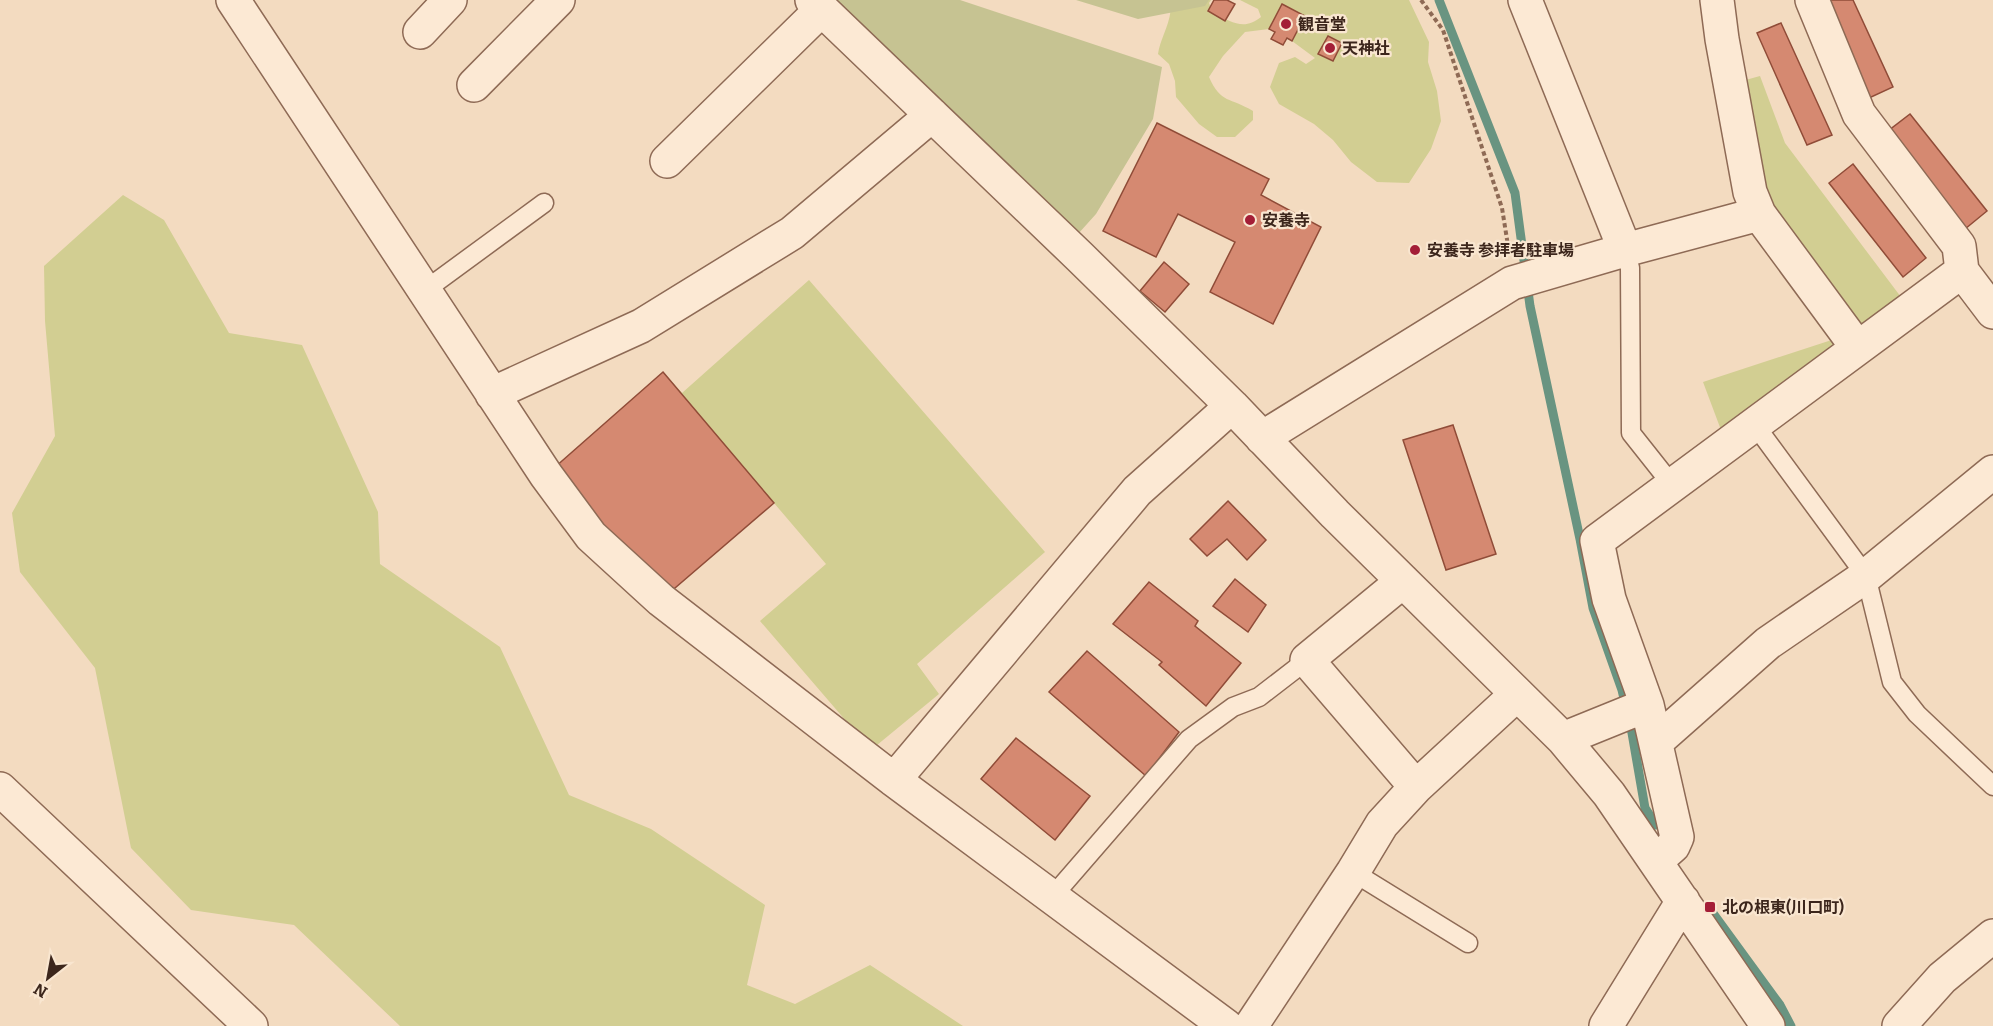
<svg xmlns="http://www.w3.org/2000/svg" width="1993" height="1026" viewBox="0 0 1993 1026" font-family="Bitter,'Noto Sans JP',serif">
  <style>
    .green { fill: #d2ce92 }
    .cemetery { fill: #c6c392 }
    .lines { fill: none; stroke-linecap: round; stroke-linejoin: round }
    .stream { stroke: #699481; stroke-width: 9 }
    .building { fill: #d58971; stroke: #904c38; stroke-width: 1.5 }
    .lane-casing { stroke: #8e6a55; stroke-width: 21 }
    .street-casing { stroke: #8e6a55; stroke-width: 36 }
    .path { stroke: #8e6a55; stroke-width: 4; stroke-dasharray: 4.5 3; stroke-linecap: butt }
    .lane { stroke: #fce9d4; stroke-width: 18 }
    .street { stroke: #fce9d4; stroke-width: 33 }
    .poi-dot { fill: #a41e37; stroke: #f9e6d0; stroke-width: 2 }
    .labels { text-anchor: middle; stroke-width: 4.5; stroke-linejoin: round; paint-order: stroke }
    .poi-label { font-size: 16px; font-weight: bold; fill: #3c261c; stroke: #f9e6d0; text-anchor: start }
  </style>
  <rect width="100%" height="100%" fill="#f3dbc0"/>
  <path class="green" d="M1174 0H1211L1209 3 1213 13C1232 22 1244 31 1261 17L1258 9 1240 0H1409L1429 42 1428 62 1437 91 1441 121 1431 149 1409 183 1377 182 1351 162 1333 140 1314 124 1279 104 1270 87 1279 63 1295 57 1306 64 1315 58 1292 41 1305 16 1294 10 1273 20 1269 29 1245 32 1223 56 1209 77C1221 104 1230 97 1253 111V120L1235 137H1217L1199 124 1176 97 1175 81 1169 64 1158 54C1160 41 1166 31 1169 19 1171 12 1170 6 1174 0Z
    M1760 76 1785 143 1910 309 1727 446 1703 382 1847 335 1759 214 1731 84Z
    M123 195 164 220 229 333 302 345 378 512 380 564 500 647 569 795 651 829 765 905 747 985 795 1004 870 965 963 1026H400L294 925 191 910 131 848 95 668 20 572 12 513 55 436 45 321 44 266Z
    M809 280 1045 552 917 664 939 694 871 750 760 621 826 564 774 503 546 475 663 372 682 393Z"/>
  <path class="cemetery" d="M833 0H960L1162 67 1153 119 1096 214 1078 234Z
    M1076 0H1209L1205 6 1138 19Z"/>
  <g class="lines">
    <path class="stream" d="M1439 0 1515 193 1530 306 1580 539 1593 608 1622 690 1632 733 1645 808 1656 825
      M1712 912 1780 1005 1791 1026"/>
  </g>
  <path class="building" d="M1214 0H1227L1235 4 1225 21 1208 11Z
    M1824 0H1853L1893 87 1869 98Z
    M1282 4 1305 16 1292 41 1287 38 1283 45 1271 39 1275 32 1269 29Z
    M1781 23 1832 135 1807 145 1757 33Z
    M1328 36 1342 43 1333 61 1318 54Z
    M1910 114 1987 211 1965 229 1888 131Z
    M1157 123 1269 179 1261 195 1321 227 1273 324 1210 292 1235 242 1178 214 1156 257 1103 231Z
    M1853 164 1926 258 1903 277 1829 183Z
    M1164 262 1189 284 1165 312 1140 291Z
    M663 372 774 503 661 600 546 475Z
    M1453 425 1496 554 1446 570 1403 440Z
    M1228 501 1266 540 1247 560 1227 539 1207 556 1190 539Z
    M1235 579 1266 605 1248 632 1213 606Z
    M1149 582 1198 621 1195 626 1241 663 1206 706 1159 665 1162 662 1113 624Z
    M1087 651 1179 732 1146 776 1049 692Z
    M1016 738 1090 796 1055 840 981 779Z"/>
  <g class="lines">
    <defs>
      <path id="lane" d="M1625 250 1630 268 1631 433 1673 486
        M424 291 544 203
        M1755 425 1866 576 1892 682 1917 714 1993 786
        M1353 872 1468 943
        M1052 897 1189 739 1233 707 1259 697 1307 660"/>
      <path id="street" d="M233 0 546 475 591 536 661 600 894 780 1226 1026
        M812 0 1080 257 1232 406 1335 514 1563 739 1609 794 1768 1026
        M1525 0 1625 250
        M1717 0 1722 39 1750 192 1759 214 1857 347
        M1812 0 1859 114 1959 246 1962 271 1993 312
        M420 32 450 0
        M474 85 558 0
        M667 161 822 9
        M492 394 641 326 792 233 932 115
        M1262 438 1512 283 1625 250 1759 214
        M1403 581 1307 660 1416 787
        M1563 739 1647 705
        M1656 742 1768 643 1866 576 1993 472
        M894 780 1137 491 1232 406
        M0 789 251 1026
        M1656 861 1673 846 1677 837 1647 705 1609 599 1597 541 1962 271
        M1251 1026 1353 872 1382 824 1416 787 1517 694
        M1606 1026 1683 901
        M1899 1026 1942 978 1993 936"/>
    </defs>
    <use href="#lane" class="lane-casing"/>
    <use href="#street" class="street-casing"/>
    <path class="path" d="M1421 0 1443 30 1502 208 1509 252"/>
    <use href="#lane" class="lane"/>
    <use href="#street" class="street"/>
  </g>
  <g class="poi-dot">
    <circle cx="1286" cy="24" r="6"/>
    <circle cx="1330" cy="48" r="6"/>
    <circle cx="1250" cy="220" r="6"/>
    <circle cx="1415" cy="250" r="6"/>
    <rect x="1704" y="901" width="12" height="12" rx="3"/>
  </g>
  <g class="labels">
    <g class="poi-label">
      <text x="1298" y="30">観音堂</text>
      <text x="1342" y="54">天神社</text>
      <text x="1262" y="226">安養寺</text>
      <text x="1427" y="256">安養寺 参拝者駐車場</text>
      <text x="1722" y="913">北の根東(川口町)</text>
    </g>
  </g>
  <g transform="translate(48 978) rotate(211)" stroke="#f9e6d0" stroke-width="4.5" paint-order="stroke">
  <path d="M0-4.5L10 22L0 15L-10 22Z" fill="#3c261c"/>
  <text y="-9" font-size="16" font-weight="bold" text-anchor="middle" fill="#3c261c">N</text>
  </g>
</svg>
